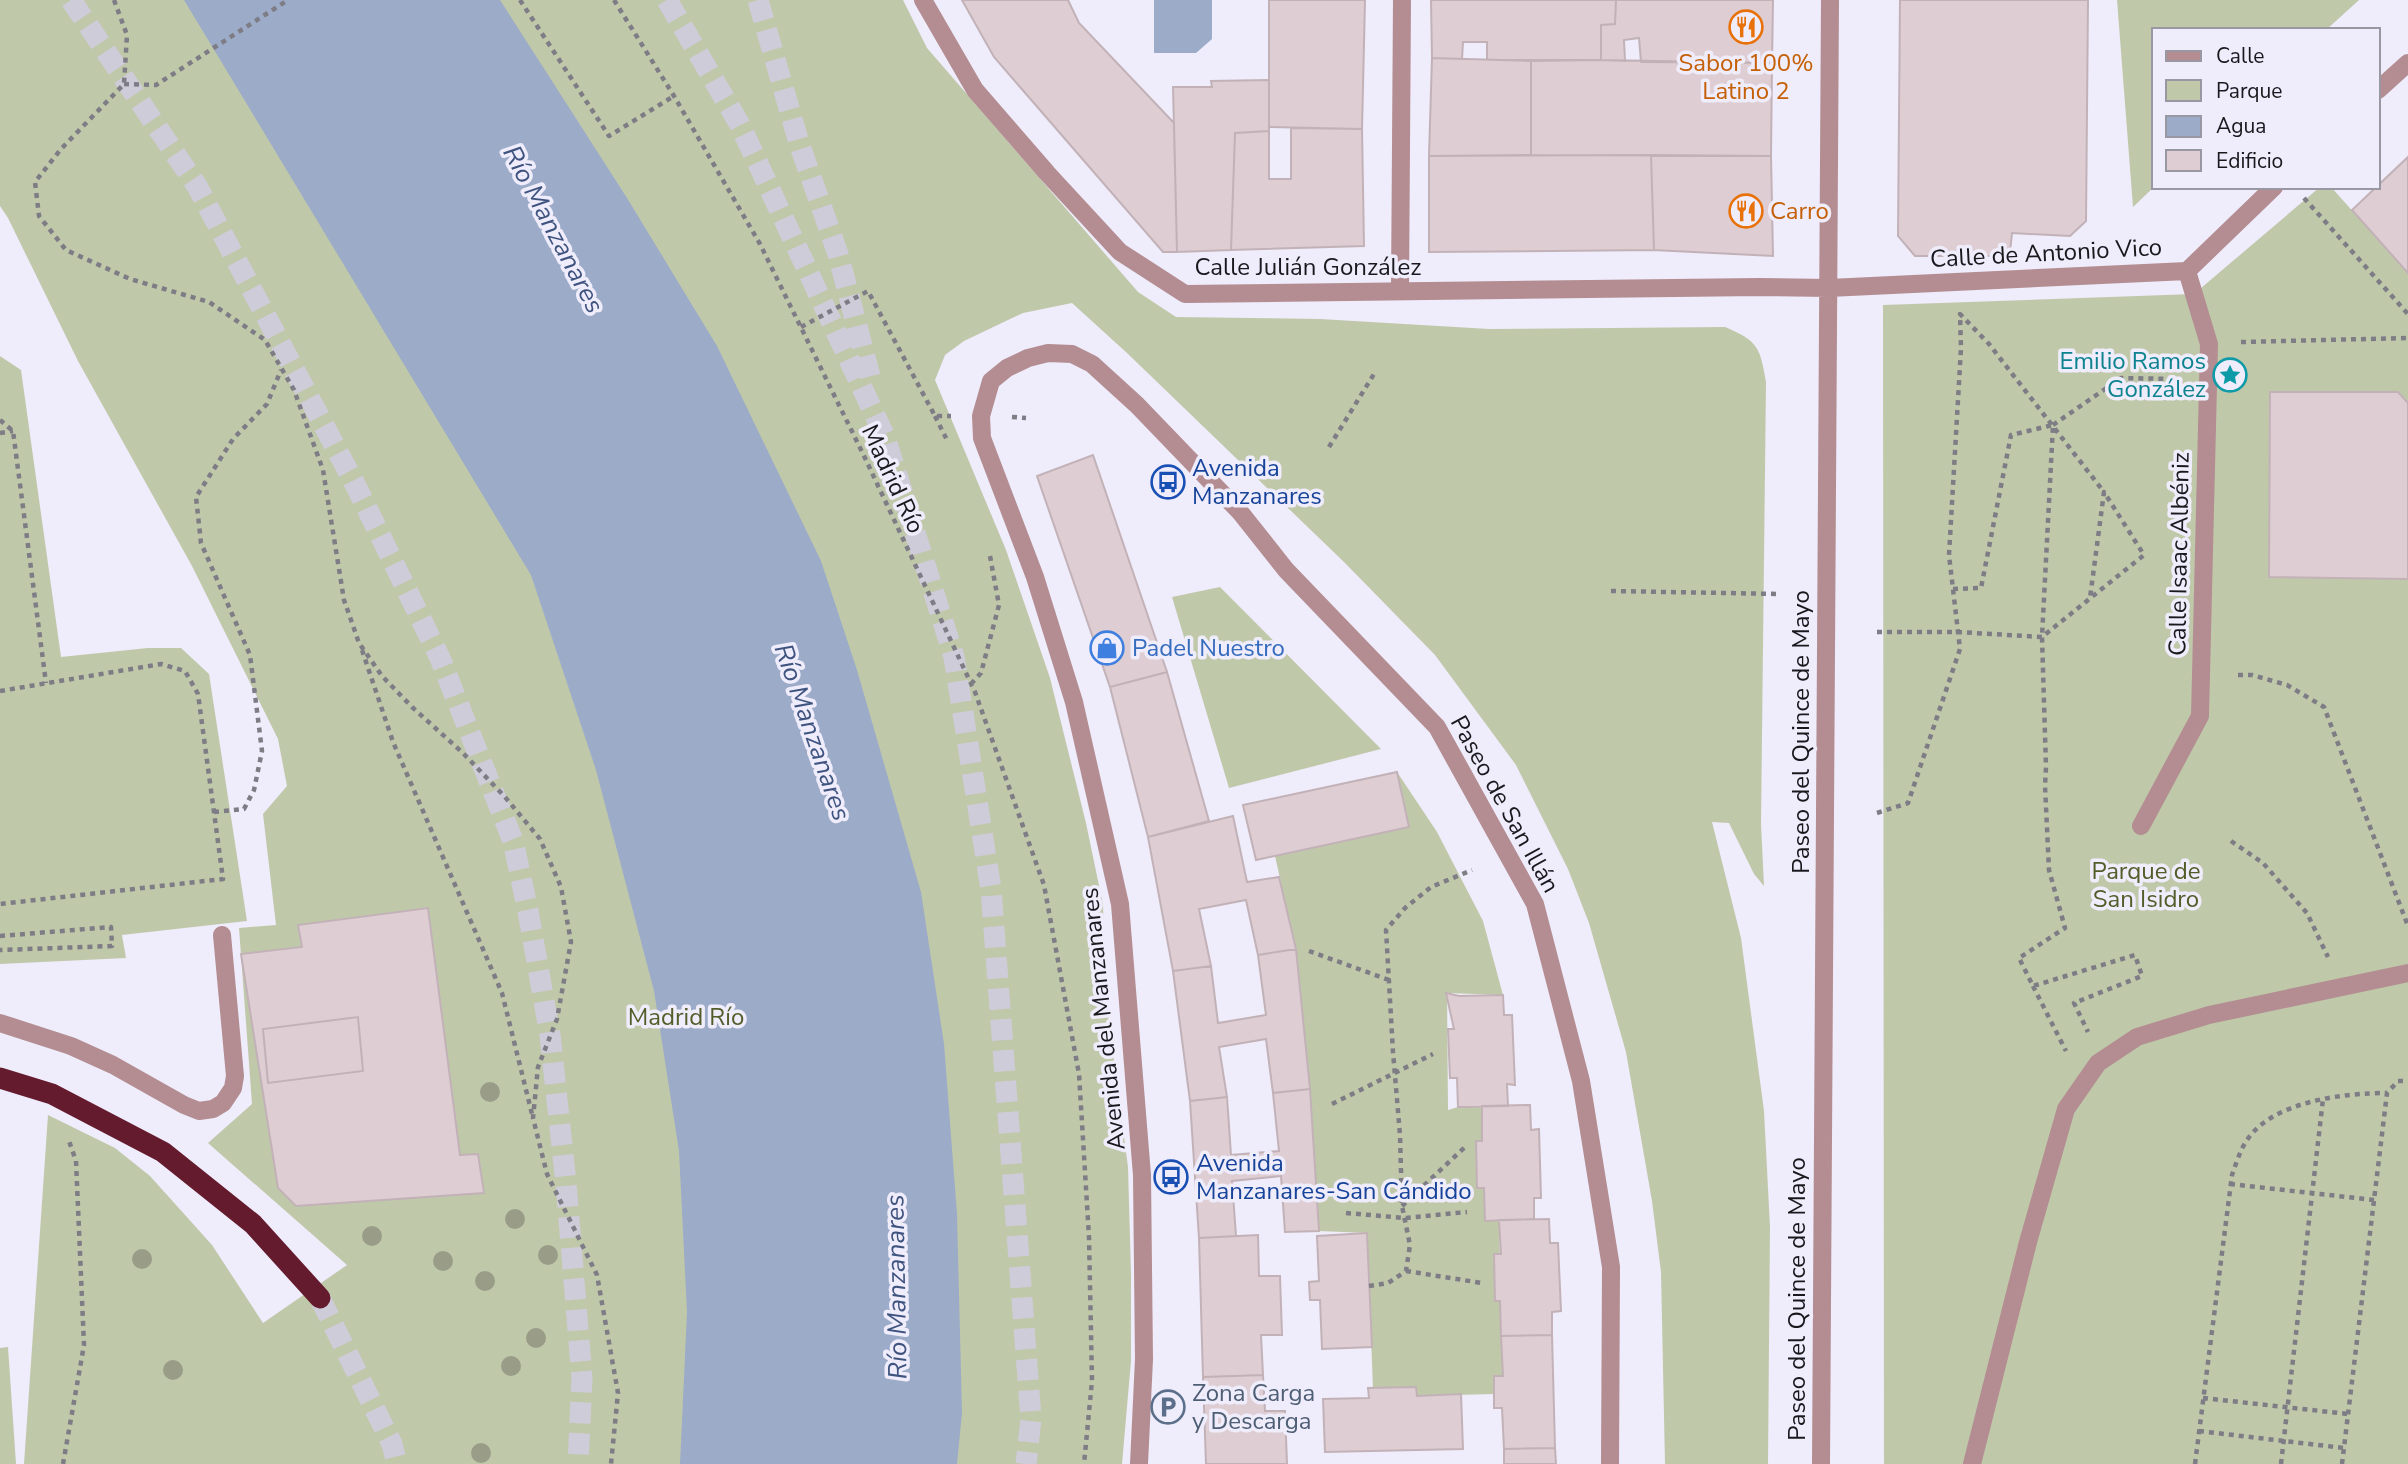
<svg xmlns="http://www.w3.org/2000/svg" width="2408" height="1464" viewBox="0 0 2408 1464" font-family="'Nunito Sans',sans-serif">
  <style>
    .green { fill: #c0c8aa }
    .water { fill: #9cabc8 }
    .building { fill: #deced3; stroke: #c2b2b7; stroke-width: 2 }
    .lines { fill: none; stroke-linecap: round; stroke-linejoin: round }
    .highway-tunnel { stroke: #cfccda; stroke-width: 21; stroke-dasharray: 21 10; stroke-linecap: butt }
    .path { stroke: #7e7c85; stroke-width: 4.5; stroke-dasharray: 5 5; stroke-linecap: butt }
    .minor { stroke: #b38d91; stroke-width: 18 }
    .highway { stroke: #651b2e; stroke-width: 21 }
    .tree { fill: #999d88 }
    .labels { text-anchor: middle; stroke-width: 7; stroke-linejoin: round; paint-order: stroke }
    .food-label { font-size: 24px; fill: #c56008; stroke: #efecfb }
    .street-label { font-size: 24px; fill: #19181d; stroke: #efecfb }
    .culture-label { font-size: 24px; fill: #0d838f; stroke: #efecfb; text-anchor: end }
    .transit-label { font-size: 24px; fill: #164399; stroke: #efecfb; text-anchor: start }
    .shop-label { font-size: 24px; fill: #366cbe; stroke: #efecfb; text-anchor: start }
    .park-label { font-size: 24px; fill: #525d29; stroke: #efecfb }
    .service-label { font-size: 24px; fill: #4e5e75; stroke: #efecfb; text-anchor: start }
    .water-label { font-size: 26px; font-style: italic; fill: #3f537f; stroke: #efecfb }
  </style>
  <rect width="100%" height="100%" fill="#efecfb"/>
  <path class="green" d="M0 0H903L927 48 1138 292 1176 317 1320 319 1489 329 1725 327C1758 341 1760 347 1766 382L1761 824 1764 886 1754 874 1729 823 1712 822 1741 938 1764 1111 1770 1227 1768 1464H1665L1661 1272 1652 1201 1626 1052 1589 923 1568 869 1516 765 1435 655 1344 562 1127 353 1072 303 1023 313 964 341 945 355 935 380 1006 550 1050 678 1086 823 1103 905 1105 993 1128 1167 1131 1274V1361L1122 1464H24L48 1115 115 1148 150 1176 212 1245 263 1323 347 1265 208 1143 252 1104 239 928 276 925 263 814 287 786 278 739 192 566 78 361 8 218 0 206Z
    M2117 0H2359L2326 30H2154V187L2133 207Z
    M2320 187H2331L2408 273V1464H1884L1883 305 2194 294Z
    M0 356 21 370 61 657 148 648H181L209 674 247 921 122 935 126 958 0 964Z
    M1220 587 1381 749 1229 788 1172 597Z
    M1397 772 1437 832 1483 921 1503 995 1447 993 1448 1110 1458 1107 1482 1106 1485 1220H1499L1503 1376H1494V1394L1417 1396 1416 1387 1373 1389 1367 1233 1319 1231 1310 1089 1296 949 1275 856 1409 827Z
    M8 1347 16 1464H0V1348Z"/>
  <path class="water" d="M184 0H500L627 198 717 346 821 561 857 670 921 892 944 1044 957 1214 962 1413 957 1464H680L687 1312 679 1151 654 991 596 770 531 575Z
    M1154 0H1212V39L1196 53H1154Z"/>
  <path class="building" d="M962 0H1068L1079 23 1174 123 1177 252H1163L994 57Z
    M1269 0H1365L1362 129 1269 127Z
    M1431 0H1616L1615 24 1601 25V60H1487V42H1463L1462 59 1432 58Z
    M1616 0H1773L1772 63 1641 62 1639 38 1624 40 1625 61 1601 60V25L1615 24Z
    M1900 0H2088L2086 221 2070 236 2012 233 2010 252 2005 256H1915L1898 236Z
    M1432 58 1531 61V155L1429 156Z
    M1601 60 1772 63 1771 156 1531 155V61Z
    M1269 80V131L1235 133 1231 250 1177 252 1173 87H1212L1211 81Z
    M1291 128 1362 129 1364 246 1231 250 1235 133 1269 131V179H1291Z
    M1651 155 1771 156 1773 256 1654 250Z
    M1651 155 1654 250 1429 252V156Z
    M2408 157V273L2352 210Z
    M2270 392H2398L2408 403V579L2269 577Z
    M1093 455 1167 672 1110 687 1037 476Z
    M1167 672 1209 821 1148 837 1110 687Z
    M1397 772 1409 827 1256 860 1243 805Z
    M1233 816 1247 882 1279 877 1296 949 1258 955 1246 900 1199 909 1211 966 1173 971 1148 837Z
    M428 908 460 1155 478 1154 484 1193 296 1206 278 1188 241 954 302 947 298 925Z
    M1296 949 1310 1089 1273 1093 1266 1039 1219 1047 1227 1097 1190 1101 1173 971 1211 966 1218 1023 1266 1015 1258 955Z
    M1446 993 1459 996 1503 995 1504 1015H1512L1515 1085 1507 1084 1508 1106 1458 1107 1457 1078H1450L1448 1029H1454Z
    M358 1017 363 1071 268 1083 263 1029Z
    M1310 1089 1319 1231 1285 1232 1281 1176 1232 1181 1236 1236 1199 1238 1190 1101 1227 1097 1231 1155 1279 1151 1273 1093Z
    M1530 1105 1531 1130 1539 1129 1541 1198H1534V1219L1485 1221 1484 1188H1477L1476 1141H1482V1106Z
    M1549 1219 1550 1243H1558L1561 1311 1552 1312V1335L1501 1336 1500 1301H1495L1494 1254H1501L1499 1220Z
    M1367 1233 1372 1347 1322 1349 1320 1300H1310L1309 1282 1319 1281 1317 1236Z
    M1258 1235 1259 1276H1280L1282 1335H1261L1263 1375 1203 1377 1199 1238Z
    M1552 1335 1555 1448 1504 1449 1502 1408H1494V1376H1503L1501 1336Z
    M1263 1375 1265 1411H1285L1287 1464H1206L1203 1377Z
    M1416 1387 1417 1396 1461 1394 1463 1449 1325 1452 1323 1399 1369 1398 1368 1388Z
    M1555 1448 1556 1464H1504V1449Z"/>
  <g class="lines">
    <path class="highway-tunnel" d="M71 0 197 186 357 488 440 658 513 841 528 911 550 1035 566 1183 582 1378 578 1464
      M667 0 740 125 885 437 954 657 991 889 1031 1419 1026 1464
      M758 0 799 143 838 254 872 384
      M320 1298 392 1444 397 1464"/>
    <path class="path" d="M114 0 127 35 124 84 61 149 35 182 39 216 66 250 130 279 209 302 265 340 294 390 323 470 344 600 359 643 382 676 412 707 463 753 505 797 540 839 561 887 571 942 557 1019 538 1067 533 1118 547 1174 597 1275 618 1393 611 1464
      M520 0 609 136 674 96
      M614 0 674 96 760 244 865 458 975 692 1044 885 1079 1074 1089 1237 1092 1381 1084 1464
      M124 84 156 85 288 0
      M2304 198 2408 314
      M801 327 868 291 935 416H951
      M2241 342 2408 338
      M935 416 947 440
      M1012 417 1026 418
      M0 420 13 431 46 683
      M2053 425 2121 378 2173 379
      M0 433 13 431
      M1329 447 1374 374
      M1953 589 1981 588 2011 435 2053 425 2042 637 2046 767 2045 786 2049 870 2065 928 2019 958 2033 986 2135 955 2142 976 2074 1003 2088 1032
      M1611 591 1781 594
      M1877 632H1958L2042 637 2144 555 2104 492 2090 598
      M362 650 393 742 502 993 532 1114
      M2238 675H2252L2287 685 2324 707 2408 926
      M971 684 981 673 999 605 990 556
      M0 691 161 664 185 671 198 694 223 879 0 904
      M214 812 244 809 254 790 262 751 250 655 201 543 196 497 233 439 267 404 281 370
      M1877 813 1908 803 1960 649 1949 555 1961 348 1960 314 1989 344 2104 492
      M2231 841 2263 863 2307 913 2328 957
      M0 936 111 927 112 946 0 950
      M1309 951 1389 980
      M2033 986 2066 1051
      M1332 1104 1433 1054
      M2230 1184 2374 1200
      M1402 1206 1465 1147
      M1346 1213 1405 1218 1467 1212
      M1406 1271 1482 1283
      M1369 1286 1388 1283 1406 1271 1410 1245 1402 1206 1400 1135 1393 1052 1386 930 1405 908 1431 887 1472 870
      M2203 1398 2348 1414
      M2199 1431 2344 1448
      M63 1464 84 1345 76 1161 69 1141
      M2195 1464 2232 1175C2236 1164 2240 1150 2247 1140 2273 1101 2344 1093 2387 1093
      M2281 1464 2323 1099
      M2342 1464 2387 1093 2398 1081H2408"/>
    <path class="minor" d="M923 0 975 90 1047 173 1120 252 1185 294 1759 287 1829 288 2187 271 2274 187
      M2378 90 2408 63
      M1400 291 1402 0
      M2141 826 2200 716 2209 344 2187 271
      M0 1023 71 1046 113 1065 184 1105 199 1111 213 1109 223 1103 233 1088 235 1076 222 935
      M1139 1464 1144 1359 1142 1175 1120 904 1074 702 1035 577 982 438 981 416 991 381 1007 368 1028 358 1048 353 1072 354 1092 364 1137 405 1240 512 1286 570 1437 727 1535 904 1581 1081 1611 1267 1610 1464
      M1821 1464 1830 0
      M1972 1464 2028 1242 2066 1109 2098 1063 2137 1037 2209 1015 2408 973"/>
    <path class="highway" d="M0 1078 52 1094 163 1152 253 1224 320 1298"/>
  </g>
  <g class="tree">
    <circle cx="490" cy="1092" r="10"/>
    <circle cx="515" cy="1219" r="10"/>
    <circle cx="372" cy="1236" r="10"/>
    <circle cx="548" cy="1255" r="10"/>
    <circle cx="142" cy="1259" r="10"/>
    <circle cx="443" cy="1261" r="10"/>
    <circle cx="485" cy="1281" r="10"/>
    <circle cx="536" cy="1338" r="10"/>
    <circle cx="511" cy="1366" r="10"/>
    <circle cx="173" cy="1370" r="10"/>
    <circle cx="481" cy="1453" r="10"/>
  </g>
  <defs>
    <symbol id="restaurant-ring" viewBox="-11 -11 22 22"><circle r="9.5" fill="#efecfb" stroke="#e8710a" stroke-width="1.5"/><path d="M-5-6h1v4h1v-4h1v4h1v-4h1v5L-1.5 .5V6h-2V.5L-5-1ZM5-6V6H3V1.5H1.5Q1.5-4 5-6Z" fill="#e8710a"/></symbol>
    <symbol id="sight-ring" viewBox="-11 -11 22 22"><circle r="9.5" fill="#efecfb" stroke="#0f9aa8" stroke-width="1.5"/><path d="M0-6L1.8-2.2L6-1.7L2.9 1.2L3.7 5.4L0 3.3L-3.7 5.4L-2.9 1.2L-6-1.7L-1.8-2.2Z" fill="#0f9aa8"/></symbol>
    <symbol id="bus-ring" viewBox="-11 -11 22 22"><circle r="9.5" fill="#efecfb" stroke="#1a4fb4" stroke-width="1.5"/><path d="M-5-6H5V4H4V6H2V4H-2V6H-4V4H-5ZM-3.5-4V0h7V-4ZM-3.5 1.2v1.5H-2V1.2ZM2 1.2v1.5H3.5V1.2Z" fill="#1a4fb4"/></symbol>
    <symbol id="shop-ring" viewBox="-11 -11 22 22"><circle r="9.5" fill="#efecfb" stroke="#3f7fe0" stroke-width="1.5"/><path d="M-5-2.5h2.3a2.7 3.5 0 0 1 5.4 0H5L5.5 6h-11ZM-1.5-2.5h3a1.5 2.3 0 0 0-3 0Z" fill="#3f7fe0"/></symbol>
    <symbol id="parking-ring" viewBox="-11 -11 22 22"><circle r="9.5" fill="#efecfb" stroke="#5c6f8a" stroke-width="1.5"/><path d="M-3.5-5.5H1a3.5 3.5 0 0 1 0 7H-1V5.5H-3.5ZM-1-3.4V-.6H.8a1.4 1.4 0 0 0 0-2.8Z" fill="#5c6f8a"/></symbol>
  </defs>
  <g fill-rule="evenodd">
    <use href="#restaurant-ring" x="1727" y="8" width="38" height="38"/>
    <use href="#restaurant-ring" x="1727" y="192" width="38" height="38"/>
    <use href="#sight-ring" x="2211" y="356" width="38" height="38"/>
    <use href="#bus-ring" x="1149" y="463" width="38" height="38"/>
    <use href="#shop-ring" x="1088" y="629" width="38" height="38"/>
    <use href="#bus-ring" x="1152" y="1158" width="38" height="38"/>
    <use href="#parking-ring" x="1149" y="1388" width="38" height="38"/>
  </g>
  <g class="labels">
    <g class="food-label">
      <text x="1746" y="71">Sabor 100%<tspan x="1746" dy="28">Latino 2</tspan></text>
      <text x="1770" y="219" text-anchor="start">Carro</text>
    </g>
    <g class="street-label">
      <text transform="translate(2046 253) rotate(-3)" y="8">Calle de Antonio Vico</text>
      <text x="1308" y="275">Calle Julián González</text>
      <text transform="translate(893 479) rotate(65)" y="8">Madrid Río</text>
      <text transform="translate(2179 554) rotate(-89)" y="8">Calle Isaac Albéniz</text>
      <text transform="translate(1801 732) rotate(-90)" y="8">Paseo del Quince de Mayo</text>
      <text transform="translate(1505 804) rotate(61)" y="8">Paseo de San Illán</text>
      <text transform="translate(1103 1019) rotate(-96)" y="8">Avenida del Manzanares</text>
      <text transform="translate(1797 1299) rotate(-90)" y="8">Paseo del Quince de Mayo</text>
    </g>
    <g class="culture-label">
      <text x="2206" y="369">Emilio Ramos<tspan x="2206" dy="28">González</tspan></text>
    </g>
    <g class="transit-label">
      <text x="1192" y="476">Avenida<tspan x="1192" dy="28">Manzanares</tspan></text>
      <text x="1196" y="1171">Avenida<tspan x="1196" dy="28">Manzanares-San Cándido</tspan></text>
    </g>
    <g class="shop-label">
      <text x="1132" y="656">Padel Nuestro</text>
    </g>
    <g class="park-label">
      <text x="2146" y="879">Parque de<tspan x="2146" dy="28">San Isidro</tspan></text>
      <text x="686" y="1025">Madrid Río</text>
    </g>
    <g class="service-label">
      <text x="1192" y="1401">Zona Carga<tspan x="1192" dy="28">y Descarga</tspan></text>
    </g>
    <g class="water-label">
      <text transform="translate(554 229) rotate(62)" y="9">Río Manzanares</text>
      <text transform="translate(813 732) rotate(71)" y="9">Río Manzanares</text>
      <text transform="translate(896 1287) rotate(-91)" y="9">Río Manzanares</text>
    </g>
  </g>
  <rect x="2152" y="28" width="228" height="161" fill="#efecfb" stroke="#9997a2" stroke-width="2"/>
  <rect x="2166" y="51" width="35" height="10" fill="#b38d91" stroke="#9997a2" stroke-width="2"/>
  <text x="2216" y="63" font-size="21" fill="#19181d">Calle</text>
  <rect x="2166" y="80" width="35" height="21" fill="#c0c8aa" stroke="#9997a2" stroke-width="2"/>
  <text x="2216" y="98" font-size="21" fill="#19181d">Parque</text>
  <rect x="2166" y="116" width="35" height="21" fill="#9cabc8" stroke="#9997a2" stroke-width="2"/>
  <text x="2216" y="133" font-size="21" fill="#19181d">Agua</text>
  <rect x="2166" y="150" width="35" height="21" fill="#deced3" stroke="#9997a2" stroke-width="2"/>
  <text x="2216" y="168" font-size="21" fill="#19181d">Edificio</text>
</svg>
